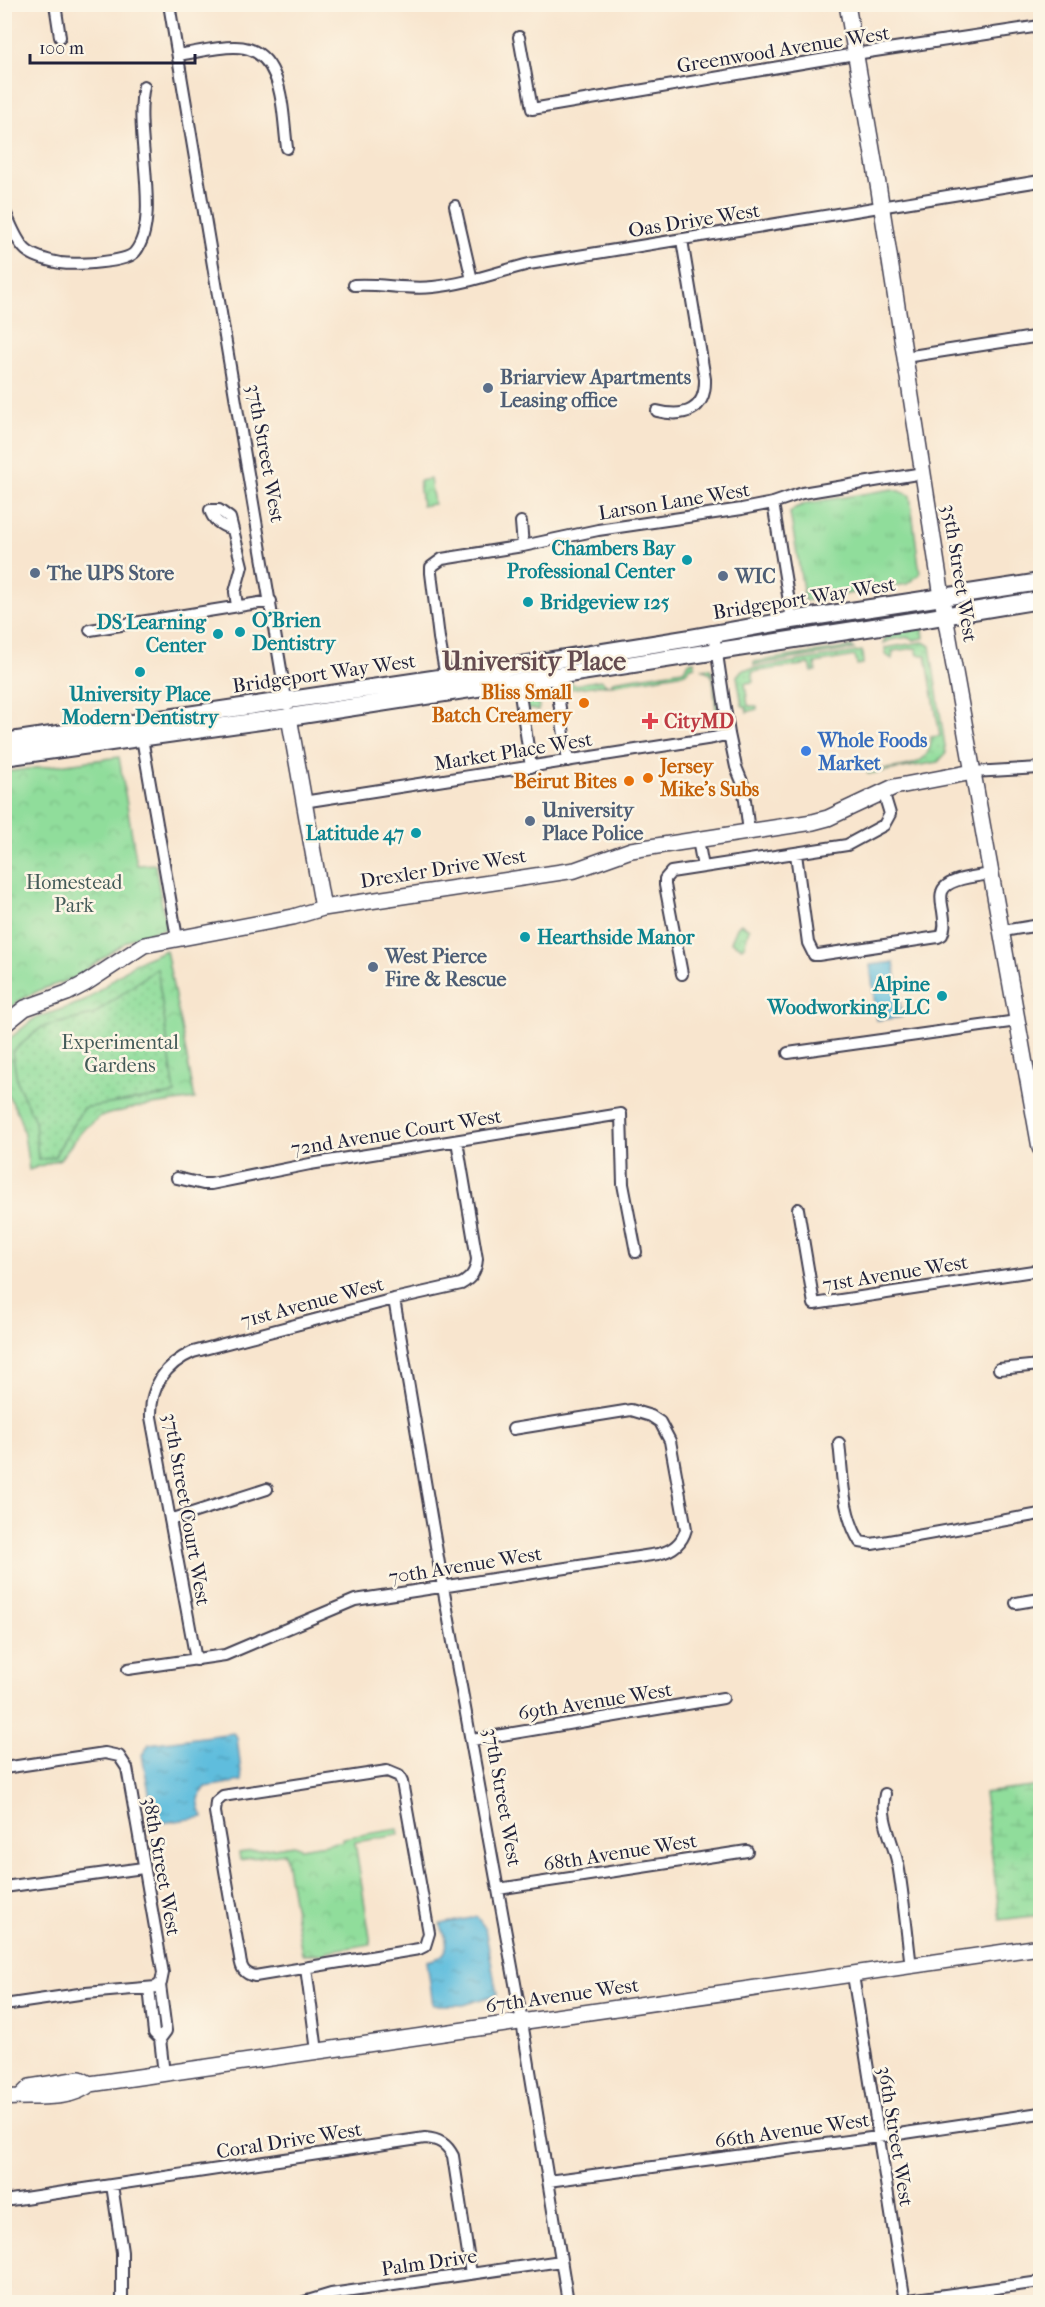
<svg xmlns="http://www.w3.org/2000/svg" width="1045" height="2307" viewBox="0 0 1045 2307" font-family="'IM FELL French Canon',serif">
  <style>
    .grass { fill: url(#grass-tufts); stroke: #59806b; stroke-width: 1.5 }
    .wetland { fill: url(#wetland-marsh); stroke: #59806b; stroke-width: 1.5 }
    .park { fill: url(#park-crowns); stroke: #59806b; stroke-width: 1.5 }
    .garden { fill: url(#garden-dots); stroke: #59806b; stroke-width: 1.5 }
    .water { fill: url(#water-ripples); stroke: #40708c; stroke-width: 1.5 }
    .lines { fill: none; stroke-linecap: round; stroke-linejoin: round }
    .street-casing { stroke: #423f51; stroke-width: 14 }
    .secondary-casing { stroke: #423f51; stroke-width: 18 }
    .primary-casing { stroke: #423f51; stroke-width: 20 }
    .street { stroke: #fff; stroke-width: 10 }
    .secondary { stroke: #fff; stroke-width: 15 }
    .primary { stroke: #fff; stroke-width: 16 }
    .service-dot { fill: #5c6f8a; stroke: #fcf5e5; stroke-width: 2 }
    .culture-dot { fill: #0f9aa8; stroke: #fcf5e5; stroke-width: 2 }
    .food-dot { fill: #e8710a; stroke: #fcf5e5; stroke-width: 2 }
    .health-dot { fill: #e0444e; stroke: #fcf5e5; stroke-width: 2 }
    .shop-dot { fill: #3f7fe0; stroke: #fcf5e5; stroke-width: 2 }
    .labels { text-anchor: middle; stroke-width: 5; stroke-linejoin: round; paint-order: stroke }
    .street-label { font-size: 20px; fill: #22223b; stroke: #fcf5e5 }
    .service-label { font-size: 20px; font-weight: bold; fill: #4e5e75; stroke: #fcf5e5; text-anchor: start }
    .culture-label { font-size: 20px; font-weight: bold; fill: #0d838f; stroke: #fcf5e5; text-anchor: end }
    .food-label { font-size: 20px; font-weight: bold; fill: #c56008; stroke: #fcf5e5; text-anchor: end }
    .health-label { font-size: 20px; font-weight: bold; fill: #be3a42; stroke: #fcf5e5; text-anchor: start }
    .shop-label { font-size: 20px; font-weight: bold; fill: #366cbe; stroke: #fcf5e5; text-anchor: start }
    .park-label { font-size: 20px; fill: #435a58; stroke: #fcf5e5 }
    .district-label { font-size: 26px; font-weight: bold; fill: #644b50; stroke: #fcf5e5 }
  </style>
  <defs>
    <pattern id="grass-tufts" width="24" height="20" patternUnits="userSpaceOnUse" patternTransform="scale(1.5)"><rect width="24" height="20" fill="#90dd9b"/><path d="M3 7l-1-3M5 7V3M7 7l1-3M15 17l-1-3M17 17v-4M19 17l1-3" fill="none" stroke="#7cbd86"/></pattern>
    <pattern id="wetland-marsh" width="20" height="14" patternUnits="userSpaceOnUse" patternTransform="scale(1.5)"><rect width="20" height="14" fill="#90dd9b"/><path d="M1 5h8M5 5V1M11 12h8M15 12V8" fill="none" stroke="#7cbd86"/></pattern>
    <pattern id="park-crowns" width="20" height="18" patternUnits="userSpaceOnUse" patternTransform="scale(1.5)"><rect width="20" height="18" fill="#90dd9b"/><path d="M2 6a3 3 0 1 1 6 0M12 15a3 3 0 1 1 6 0" fill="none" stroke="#7cbd86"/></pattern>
    <pattern id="garden-dots" width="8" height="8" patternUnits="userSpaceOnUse" patternTransform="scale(1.5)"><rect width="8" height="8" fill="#90dd9b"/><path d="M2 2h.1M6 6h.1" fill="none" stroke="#7cbd86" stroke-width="1.8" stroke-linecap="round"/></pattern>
    <pattern id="water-ripples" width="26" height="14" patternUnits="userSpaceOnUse" patternTransform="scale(1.5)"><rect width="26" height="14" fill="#5fbddd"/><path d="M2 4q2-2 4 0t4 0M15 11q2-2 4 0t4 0" fill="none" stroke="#4e99b4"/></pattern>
  </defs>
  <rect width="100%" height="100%" fill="#fcf5e5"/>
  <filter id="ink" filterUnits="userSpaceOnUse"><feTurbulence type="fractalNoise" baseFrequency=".0167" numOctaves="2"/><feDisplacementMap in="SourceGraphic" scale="12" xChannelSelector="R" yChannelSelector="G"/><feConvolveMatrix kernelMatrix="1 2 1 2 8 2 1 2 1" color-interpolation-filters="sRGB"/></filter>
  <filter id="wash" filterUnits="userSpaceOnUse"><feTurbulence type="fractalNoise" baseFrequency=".008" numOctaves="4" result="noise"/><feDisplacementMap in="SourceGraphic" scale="24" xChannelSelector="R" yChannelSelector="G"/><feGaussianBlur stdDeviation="1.35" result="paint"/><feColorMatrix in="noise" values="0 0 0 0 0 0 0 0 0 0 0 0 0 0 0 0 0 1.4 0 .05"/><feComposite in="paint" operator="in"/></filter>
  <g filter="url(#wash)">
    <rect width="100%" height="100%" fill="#f8e5ce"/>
    <path class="grass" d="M893 489 910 495 920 574 907 584 805 601 790 513 795 508 808 503Z"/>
    <path class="wetland" d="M1040 1786V1915L1000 1920 984 1793Z"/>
    <path class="park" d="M430 479 434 504 422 506 419 481Z
      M119 757 137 865 155 864 166 928 132 938 72 979 42 989 18 1001 5 1016V772Z
      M741 924 749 929 744 946 741 947 731 942 737 927Z
      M166 950 195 1099 138 1107 101 1116 82 1131 60 1159 29 1170C25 1142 24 1114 5 1092L4 1043 34 1019 85 1001 135 963Z
      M398 1829 399 1835 355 1842 371 1944 328 1951 324 1954H302L285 1853 240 1860 239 1853 294 1845 301 1848 343 1841 342 1838Z"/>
    <path class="garden" d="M919 628 923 629 924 638 914 640 909 637 890 640 883 644C886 628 906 630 919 628Z
      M923 642 930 646 946 753 938 762 868 774 867 771C893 767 933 771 931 737L940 736 926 655H918L916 648 893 651 892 659 886 655 885 648Z
      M852 647 854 649 754 665V662Z
      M862 651 863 664 857 665 855 656 815 663 816 671 812 672 810 664 752 672 753 682 745 683 748 706H757V709L747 712 746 708 742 705 737 676 742 670Z
      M694 661 695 666 691 667 685 673 611 685 613 681 683 670 690 662Z
      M710 668 713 674 720 720 716 730 713 728 717 723 713 678 710 673 703 669Z
      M571 680 573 685 600 680 608 685H600L563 690 562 684Z
      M542 693 538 711 532 709 527 710 525 701 535 695Z
      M157 968 175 1094 83 1108 54 1157 38 1160 35 1121 18 1085 12 1052 42 1027 93 1015Z"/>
    <path class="water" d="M894 962 902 1017 877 1020 870 965Z
      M233 1733 237 1737 242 1781 206 1787 198 1798 200 1810 204 1817 155 1824 142 1755 149 1744Z
      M477 1917 485 1928 497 1994 464 2005H433L427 1961C452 1957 449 1942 440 1924Z"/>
  </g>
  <g filter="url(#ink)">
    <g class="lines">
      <defs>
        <path id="street" d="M55 4 60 37
          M169 4 287 705
          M519 37 532 109 855 54 1040 26
          M178 55C197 52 216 47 234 47 285 46 282 113 287 148
          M455 206 472 280
          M4 210C10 222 16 241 26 250 34 257 50 261 60 263 74 265 127 263 135 252 162 219 133 132 144 86
          M354 285C380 283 406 290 433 287 466 284 497 272 529 264L1040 181
          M905 357 1040 336
          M657 411C685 418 706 410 705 379L682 240
          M773 503 792 620
          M521 522 523 546
          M232 529C221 526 213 521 210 510H219L230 518 242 566 235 592 237 606
          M90 630 271 601
          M714 634 729 734 736 767 743 784 749 832
          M555 675 568 761
          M446 677 439 638 431 573V567L442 559 523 546 598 530 742 509 773 503 802 493 923 473
          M518 681 531 767
          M142 738 177 938
          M973 772 1040 768
          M303 802 713 738 729 734
          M698 840 703 867
          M796 854 808 943 814 955H818L938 937 942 935C946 927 944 920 943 911 942 905 940 898 942 892 946 878 979 876 991 874
          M1003 931 1040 925
          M682 974 665 885V879L671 872 847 845 884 825 890 814 883 791
          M788 1053 1017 1021
          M177 1178 203 1184H211L310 1164 621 1114 623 1184 636 1252
          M798 1209 814 1304 1040 1270
          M394 1299 443 1587 522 2022 568 2302
          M999 1369 1040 1365
          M839 1443C843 1476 842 1513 860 1542L872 1544 1040 1514
          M170 1520 267 1489
          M1016 1603 1040 1599
          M196 1660 151 1417C150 1387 165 1364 193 1352L394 1299 461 1284C472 1278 476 1271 477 1259L457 1141
          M128 1669 225 1655 355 1600 658 1554C672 1551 682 1544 686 1529L670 1441 660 1422 651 1416 631 1410 513 1429
          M472 1740 723 1698
          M4 1768 105 1753 119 1756 127 1768 163 1973 161 1983 156 1987 86 1993 4 2005
          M387 1771 399 1776 402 1782 429 1933 425 1946 419 1949 255 1976C244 1974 241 1968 240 1958L215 1812 216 1802 223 1796 229 1795Z
          M885 1794C879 1821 895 1843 899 1870 904 1902 907 1934 911 1967
          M4 1887 143 1868
          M498 1889 747 1851
          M306 1968 317 2051
          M853 1975 905 2302
          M160 1985 166 2031 160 2039
          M149 1988 154 2033 160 2039 164 2074
          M548 2181 878 2137 1040 2113
          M112 2185 122 2252V2302
          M4 2201 425 2138C439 2139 447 2144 453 2156L471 2274
          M304 2302 331 2294 561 2261
          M894 2302 1040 2282"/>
        <path id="secondary" d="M847 4 879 190 945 616 1040 1148
          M289 717 323 908
          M4 1025 25 1008 67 993 86 983 144 945 293 917 323 908 575 870 631 850 813 822 828 818 894 787 973 772
          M21 2096 30 2087 80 2079 90 2084
          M4 2098C30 2095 69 2102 90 2084L1040 1947"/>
        <path id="primary" d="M4 742 446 677 691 638 792 620 1040 582
          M4 757 289 717 919 620 1040 600"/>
      </defs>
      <use href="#street" class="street-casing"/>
      <use href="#secondary" class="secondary-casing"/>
      <use href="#primary" class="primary-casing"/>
      <use href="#street" class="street"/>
      <use href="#secondary" class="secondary"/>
      <use href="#primary" class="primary"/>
    </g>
  </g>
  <g class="service-dot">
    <circle cx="488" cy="388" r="6"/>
    <circle cx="35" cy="573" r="6"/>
    <circle cx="723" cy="576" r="6"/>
    <circle cx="530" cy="821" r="6"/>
    <circle cx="373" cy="967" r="6"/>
  </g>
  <g class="culture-dot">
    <circle cx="687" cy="560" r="6"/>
    <circle cx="528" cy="602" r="6"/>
    <circle cx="240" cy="632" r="6"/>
    <circle cx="218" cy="634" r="6"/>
    <circle cx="140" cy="672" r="6"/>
    <circle cx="416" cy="833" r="6"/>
    <circle cx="525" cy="937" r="6"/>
    <circle cx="942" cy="996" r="6"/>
  </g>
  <g class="food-dot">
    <circle cx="584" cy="703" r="6"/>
    <circle cx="648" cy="778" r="6"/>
    <circle cx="629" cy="781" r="6"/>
  </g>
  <path class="health-dot" d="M647 712h6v6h6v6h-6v6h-6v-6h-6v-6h6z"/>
  <circle class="shop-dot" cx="806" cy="751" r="6"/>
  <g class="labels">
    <g class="street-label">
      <text transform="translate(783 49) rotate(-9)" y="7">Greenwood Avenue West</text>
      <text transform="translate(694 220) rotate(-9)" y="7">Oas Drive West</text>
      <text transform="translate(266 453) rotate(80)" y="7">37th Street West</text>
      <text transform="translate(674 501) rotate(-9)" y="7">Larson Lane West</text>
      <text transform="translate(960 573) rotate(81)" y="7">35th Street West</text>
      <text transform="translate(804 598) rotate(-9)" y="7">Bridgeport Way West</text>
      <text transform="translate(324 673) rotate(-8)" y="7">Bridgeport Way West</text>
      <text transform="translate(513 751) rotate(-9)" y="7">Market Place West</text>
      <text transform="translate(443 868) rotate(-9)" y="7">Drexler Drive West</text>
      <text transform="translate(396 1132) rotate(-9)" y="7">72nd Avenue Court West</text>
      <text transform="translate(895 1273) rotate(-9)" y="7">71st Avenue West</text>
      <text transform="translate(312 1302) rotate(-15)" y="7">71st Avenue West</text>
      <text transform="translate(187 1509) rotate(80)" y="7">37th Street Court West</text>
      <text transform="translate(465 1565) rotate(-9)" y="7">70th Avenue West</text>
      <text transform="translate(595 1701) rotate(-9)" y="7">69th Avenue West</text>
      <text transform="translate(503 1797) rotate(80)" y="7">37th Street West</text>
      <text transform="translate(620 1852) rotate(-9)" y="7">68th Avenue West</text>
      <text transform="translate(162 1866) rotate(80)" y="7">38th Street West</text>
      <text transform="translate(562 1995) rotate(-8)" y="7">67th Avenue West</text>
      <text transform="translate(792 2130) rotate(-8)" y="7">66th Avenue West</text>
      <text transform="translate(896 2136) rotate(81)" y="7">36th Street West</text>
      <text transform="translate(289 2140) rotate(-9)" y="7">Coral Drive West</text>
      <text transform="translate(429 2262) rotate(-8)" y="7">Palm Drive</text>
    </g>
    <g class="service-label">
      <text x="500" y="384">Briarview Apartments<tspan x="500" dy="23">Leasing office</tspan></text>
      <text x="47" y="580">The UPS Store</text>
      <text x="735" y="583">WIC</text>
      <text x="542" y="817">University<tspan x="542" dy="23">Place Police</tspan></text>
      <text x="385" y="963">West Pierce<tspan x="385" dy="23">Fire &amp; Rescue</tspan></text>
    </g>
    <g class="culture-label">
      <text x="675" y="555">Chambers Bay<tspan x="675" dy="23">Professional Center</tspan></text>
      <text x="540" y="609" text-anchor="start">Bridgeview 125</text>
      <text x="252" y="627" text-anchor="start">O'Brien<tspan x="252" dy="23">Dentistry</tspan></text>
      <text x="206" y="629">DS Learning<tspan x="206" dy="23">Center</tspan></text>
      <text x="140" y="701" text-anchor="middle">University Place<tspan x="140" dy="23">Modern Dentistry</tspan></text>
      <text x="404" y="840">Latitude 47</text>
      <text x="537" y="944" text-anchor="start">Hearthside Manor</text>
      <text x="930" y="991">Alpine<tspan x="930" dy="23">Woodworking LLC</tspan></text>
    </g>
    <g class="food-label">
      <text x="572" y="699">Bliss Small<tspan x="572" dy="23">Batch Creamery</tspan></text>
      <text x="660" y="773" text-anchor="start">Jersey<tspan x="660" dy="23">Mike's Subs</tspan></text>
      <text x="617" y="788">Beirut Bites</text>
    </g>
    <g class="health-label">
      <text x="664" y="728">CityMD</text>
    </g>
    <g class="shop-label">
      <text x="818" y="747">Whole Foods<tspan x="818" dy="23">Market</tspan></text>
    </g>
    <g class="park-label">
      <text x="74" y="889">Homestead<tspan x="74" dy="23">Park</tspan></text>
      <text x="120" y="1049">Experimental<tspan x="120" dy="23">Gardens</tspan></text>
    </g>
    <g class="district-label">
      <text x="534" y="670">University Place</text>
    </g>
  </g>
  <rect width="1045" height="2307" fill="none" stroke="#fcf5e5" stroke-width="24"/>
  <path d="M30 54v9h165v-9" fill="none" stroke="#22223b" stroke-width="3"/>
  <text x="39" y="54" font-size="18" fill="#22223b" stroke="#fcf5e5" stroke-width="4.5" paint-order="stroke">100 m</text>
</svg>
